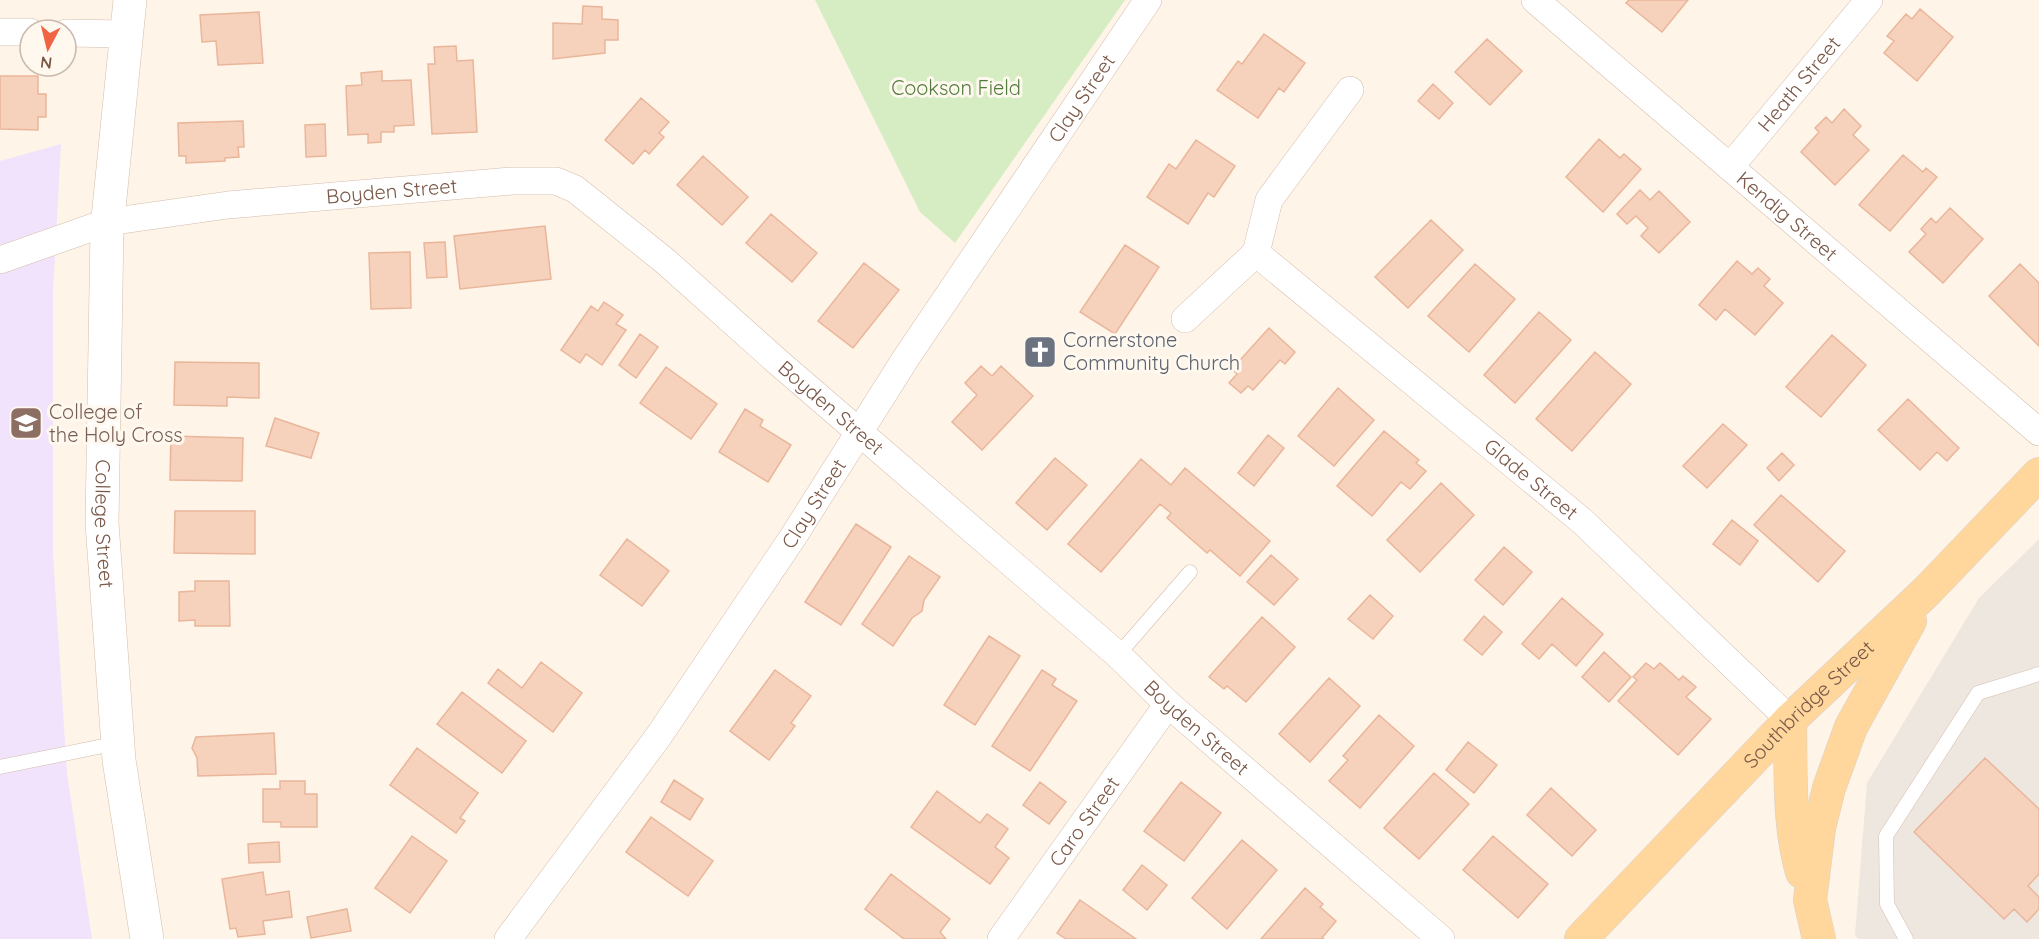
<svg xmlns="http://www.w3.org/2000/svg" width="2039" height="939" viewBox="0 0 2039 939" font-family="Quicksand,sans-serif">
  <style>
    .industrial { fill: #eee7e0 }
    .education { fill: #f1e3fb }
    .green { fill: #d6edc3 }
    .building { fill: #f6d1bc; stroke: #eab69b; stroke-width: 1.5 }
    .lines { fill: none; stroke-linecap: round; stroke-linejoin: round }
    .lane-casing { stroke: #d4bdae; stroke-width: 15 }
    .street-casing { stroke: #d4bdae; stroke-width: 28 }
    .secondary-casing { stroke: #d7bdaa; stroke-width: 34 }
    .primary-casing { stroke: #dad0cc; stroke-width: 34 }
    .lane { stroke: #fff; stroke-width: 14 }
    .street { stroke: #fff; stroke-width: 27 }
    .secondary { stroke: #fff; stroke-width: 33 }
    .primary { stroke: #ffd79d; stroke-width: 33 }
    .labels { text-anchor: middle; stroke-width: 6; stroke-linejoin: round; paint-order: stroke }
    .street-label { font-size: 20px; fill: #7a5848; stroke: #fff8ef }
    .park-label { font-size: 20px; fill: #517b3c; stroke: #fff8ef }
    .worship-label { font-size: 20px; fill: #5b616d; stroke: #fff8ef; text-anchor: start }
    .education-label { font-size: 20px; fill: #785e54; stroke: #fff8ef; text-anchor: start }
  </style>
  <rect width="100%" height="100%" fill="#fef4e7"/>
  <path class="industrial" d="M2039 539V939H1858L1855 935 1867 783 1979 598Z"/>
  <path class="education" d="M61 144 53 292V554L67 774 92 939H0V161Z"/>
  <path class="green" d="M815 0H1125L955 243 920 212Z"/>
  <path class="building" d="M1629 0H1688L1662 32 1626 3Z
    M583 6 602 7V19L618 20V40H605V53L553 59V23L582 24Z
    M1920 9 1953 37 1917 81 1884 53 1894 41 1887 36 1906 14 1912 19Z
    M259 12 263 63 218 65 216 41 202 42 200 15Z
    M1264 34 1305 63 1284 92 1279 88 1258 118 1217 90 1238 61 1242 64Z
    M1487 39 1522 71 1490 105 1455 72Z
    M456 46 457 61 473 60 477 132 432 134 428 64H435L434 47Z
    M382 71V81L411 80 414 125 394 126V132H381V142L368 143V134L348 135 346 86 362 85 361 73Z
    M0 76H38V94H46V117H38V130L0 129Z
    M1433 84 1453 103 1439 119 1418 101Z
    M641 98 669 122 659 133 664 137 649 154 645 150 633 164 605 140Z
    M1844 109 1861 126 1853 135 1869 150 1835 185 1801 152 1819 132 1815 128 1826 117 1832 123Z
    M243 121 244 147H238L239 157 225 158V161L186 163V156H179L178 123Z
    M325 124 326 156 306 157 305 125Z
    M1599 139 1620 158 1624 154 1641 169 1603 212 1566 177Z
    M1196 140 1235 166 1214 197 1208 193 1188 224 1147 197 1169 164 1176 169Z
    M1903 155 1923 172 1926 168 1937 177 1890 231 1859 205Z
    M703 156 748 197 722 225 677 185Z
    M1640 190 1650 200 1659 191 1690 222 1659 253 1641 236 1648 228 1636 216 1627 224 1617 214Z
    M1950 208 1983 239 1943 283 1909 252 1926 234 1921 229 1931 218 1936 223Z
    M771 214 817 253 792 282 746 243Z
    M1431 220 1463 250 1408 308 1375 277Z
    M545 226 551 279 460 289 454 236Z
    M445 242 447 277 427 278 424 243Z
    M1125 245 1159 267 1115 334 1080 312Z
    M410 252 411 308 371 309 369 253Z
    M1737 261 1752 274 1758 268 1770 279 1764 286 1783 303 1755 335 1725 309 1716 320 1699 305Z
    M864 263 899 290 853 348 818 321Z
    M1475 264 1515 299 1469 352 1428 316Z
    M2020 264 2039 283V346L1989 296Z
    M604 302 623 315 616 324 626 330 602 365 586 354 580 363 561 350 591 306 598 311Z
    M1539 312 1571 340 1515 403 1484 375Z
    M1269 328 1295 352 1285 364 1280 360 1253 390 1248 386 1241 393 1229 383 1237 374 1232 369Z
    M640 334 658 347 636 378 619 365Z
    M1832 335 1866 365 1821 417 1786 387Z
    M1595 352 1631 384 1572 451 1536 419Z
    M175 362 259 363V398L227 397V406L174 405Z
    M981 366 992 376 1001 366 1033 396 982 450 952 422 977 395 965 383Z
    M666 367 717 404 691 439 640 403Z
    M1338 388 1374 420 1334 466 1298 436Z
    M1908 399 1959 448 1947 461 1937 452 1920 470 1878 430Z
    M745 409 763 420 760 426 791 445 768 482 719 452Z
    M275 418 319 433 311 458 266 446Z
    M1723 424 1747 445 1707 488 1683 466Z
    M1384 431 1419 460 1416 463 1426 471 1410 489 1401 482 1372 516 1337 486Z
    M1268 435 1284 448 1254 486 1238 473Z
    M171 436 243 438 242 481 170 480Z
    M1782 453 1794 465 1779 481 1767 468Z
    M1055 458 1087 485 1047 530 1016 503Z
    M1141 459 1171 485 1185 468 1270 541 1240 576 1210 550 1207 553 1167 518 1171 513 1160 504 1101 572 1068 544Z
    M1441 483 1474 515 1420 572 1387 540Z
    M1781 495 1845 551 1818 582 1754 525Z
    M175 511H255V554L174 553Z
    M1732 520 1758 541 1740 565 1713 544Z
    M856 524 891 547 841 625 805 602Z
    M627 539 669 571 642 606 600 575Z
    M1504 547 1532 572 1503 605 1475 580Z
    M1271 555 1298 579 1274 605 1247 582Z
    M909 556 940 577 924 600 922 611 912 618 893 646 862 624Z
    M195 581H229L230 626H195V620L179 621V592L195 591Z
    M1370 595 1393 616 1373 639 1348 619Z
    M1562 598 1603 634 1576 666 1552 644 1539 659 1522 644Z
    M1484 616 1502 632 1482 655 1464 640Z
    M1262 617 1295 647 1246 702 1227 686 1224 689 1209 677Z
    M989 636 1020 656 975 725 944 705Z
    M1604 652 1631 677 1609 702 1582 677Z
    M541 662 582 693 553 732 488 683 498 669 522 688Z
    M1646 663 1654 669 1660 663 1679 680 1683 676 1696 687 1686 697 1711 719 1678 755 1618 701 1637 680 1633 677Z
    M775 670 811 696 791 723 795 726 769 760 730 731Z
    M1042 670 1056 679 1052 685 1077 701 1030 771 992 746Z
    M1329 678 1360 706 1310 762 1279 734Z
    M462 692 526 741 502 773 437 724Z
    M1379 715 1414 746 1360 808 1329 781 1348 760 1343 756Z
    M274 733 276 774 198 776 197 758 192 748 196 737Z
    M1468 742 1497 765 1474 793 1446 770Z
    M417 748 478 793 460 818 465 821 456 833 390 785Z
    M1985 758 2039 809V874L2028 886 2039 897V909L2027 922 2014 909 2004 919 1914 832Z
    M1434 773 1469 804 1419 859 1384 828Z
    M674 780 703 799 690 820 661 802Z
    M280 781H305V794H317V827H281V822H263V789H280Z
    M1040 782 1066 802 1049 824 1023 805Z
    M1181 782 1221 813 1184 861 1144 831Z
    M1551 788 1596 830 1572 856 1527 815Z
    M937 791 980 823 987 814 1008 829 995 847 1009 858 990 884 911 827Z
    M651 817 713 861 688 896 626 852Z
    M412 836 447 861 410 913 375 888Z
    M1493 836 1548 884 1518 918 1463 870Z
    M1242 840 1277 870 1227 929 1192 898Z
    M279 842 280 862 249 863 248 844Z
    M1142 865 1167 885 1147 910 1123 890Z
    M263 872 266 895 289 891 292 917 263 921 265 934 238 937 236 928 230 929 222 879Z
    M891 874 950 919 940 932 946 939H904L865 909Z
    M1305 888 1323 904 1320 907 1336 921 1322 938 1324 939H1261Z
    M1080 900 1136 939H1066L1057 933Z
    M347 909 351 931 311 938 307 917Z"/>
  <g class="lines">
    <defs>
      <path id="lane" d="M1118 655 1190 572
        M0 767 118 743
        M1906 939 1887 904 1886 836 1978 693 2039 674"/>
      <g id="street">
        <path id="s1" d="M1535 0 2039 432"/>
        <path d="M0 32H30"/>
        <path d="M66 33 126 34"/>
        <path id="s2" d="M1730 167 1869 0"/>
        <path id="s3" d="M1256 253 1582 521 1790 720"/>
        <path id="s4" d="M0 260 108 222 228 205 512 181H556L575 189 665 261 779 363 1118 655 1168 704 1441 939"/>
        <path d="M1185 319 1256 253 1269 200 1350 90"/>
        <path id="s5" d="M508 939 658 737 793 537 906 358 1148 0"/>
        <path id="s6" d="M1001 939 1168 704"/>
      </g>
      <g id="secondary">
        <path id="s7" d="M130 0 107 228 102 523 119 760 147 939"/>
      </g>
      <g id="primary">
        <path d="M1790 720C1791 770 1788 824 1802 872"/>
        <path id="s8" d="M1581 939 1790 720 1927 591 2039 474"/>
        <path d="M1819 939 1810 900 1819 828 1829 788 1851 727 1910 621"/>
      </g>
    </defs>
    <use href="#lane" class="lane-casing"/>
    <use href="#street" class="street-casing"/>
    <use href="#secondary" class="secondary-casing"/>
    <use href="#primary" class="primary-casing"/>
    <use href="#lane" class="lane"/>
    <use href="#street" class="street"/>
    <use href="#secondary" class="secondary"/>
    <use href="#primary" class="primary"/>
  </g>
  <defs>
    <symbol id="church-square" viewBox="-11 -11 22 22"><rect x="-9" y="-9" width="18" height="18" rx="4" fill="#6b7280" stroke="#fff8ef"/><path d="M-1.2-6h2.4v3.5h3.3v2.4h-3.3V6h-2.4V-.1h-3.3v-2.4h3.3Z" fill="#fff"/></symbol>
    <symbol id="university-square" viewBox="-11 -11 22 22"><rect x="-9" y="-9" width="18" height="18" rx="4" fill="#8d6e63" stroke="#fff8ef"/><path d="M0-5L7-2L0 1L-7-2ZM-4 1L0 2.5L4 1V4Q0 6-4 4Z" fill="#fff"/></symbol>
  </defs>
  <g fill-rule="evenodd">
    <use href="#church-square" x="1021" y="333" width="38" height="38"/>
    <use href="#university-square" x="7" y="404" width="38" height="38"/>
  </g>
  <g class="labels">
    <g class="street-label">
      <text dy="7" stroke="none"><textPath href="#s2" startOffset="108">Heath Street</textPath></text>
      <text dy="7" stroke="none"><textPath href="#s5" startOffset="1018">Clay Street</textPath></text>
      <text dy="7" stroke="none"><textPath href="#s4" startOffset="400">Boyden Street</textPath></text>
      <text dy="7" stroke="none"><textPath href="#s1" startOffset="332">Kendig Street</textPath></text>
      <text dy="7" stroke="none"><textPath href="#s4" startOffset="922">Boyden Street</textPath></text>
      <text dy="7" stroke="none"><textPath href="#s3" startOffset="356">Glade Street</textPath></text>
      <text dy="7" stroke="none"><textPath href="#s5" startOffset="532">Clay Street</textPath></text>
      <text dy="7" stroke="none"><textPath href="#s7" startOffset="525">College Street</textPath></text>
      <text dy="7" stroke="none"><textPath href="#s8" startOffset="327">Southbridge Street</textPath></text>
      <text dy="7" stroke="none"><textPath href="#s4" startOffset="1408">Boyden Street</textPath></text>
      <text dy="7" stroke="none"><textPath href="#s6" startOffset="144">Caro Street</textPath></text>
    </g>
    <g class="park-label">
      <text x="956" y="95">Cookson Field</text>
    </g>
    <g class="worship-label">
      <text x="1063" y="347">Cornerstone<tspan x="1063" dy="23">Community Church</tspan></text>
    </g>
    <g class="education-label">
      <text x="49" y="419">College of<tspan x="49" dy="23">the Holy Cross</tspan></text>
    </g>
  </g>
  <g transform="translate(48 48) rotate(187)"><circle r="28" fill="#fff8ef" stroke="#cab8ac" stroke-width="1.5"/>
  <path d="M0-4.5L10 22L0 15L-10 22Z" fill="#f16443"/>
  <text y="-9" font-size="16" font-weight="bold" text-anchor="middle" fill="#7a5848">N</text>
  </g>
</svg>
